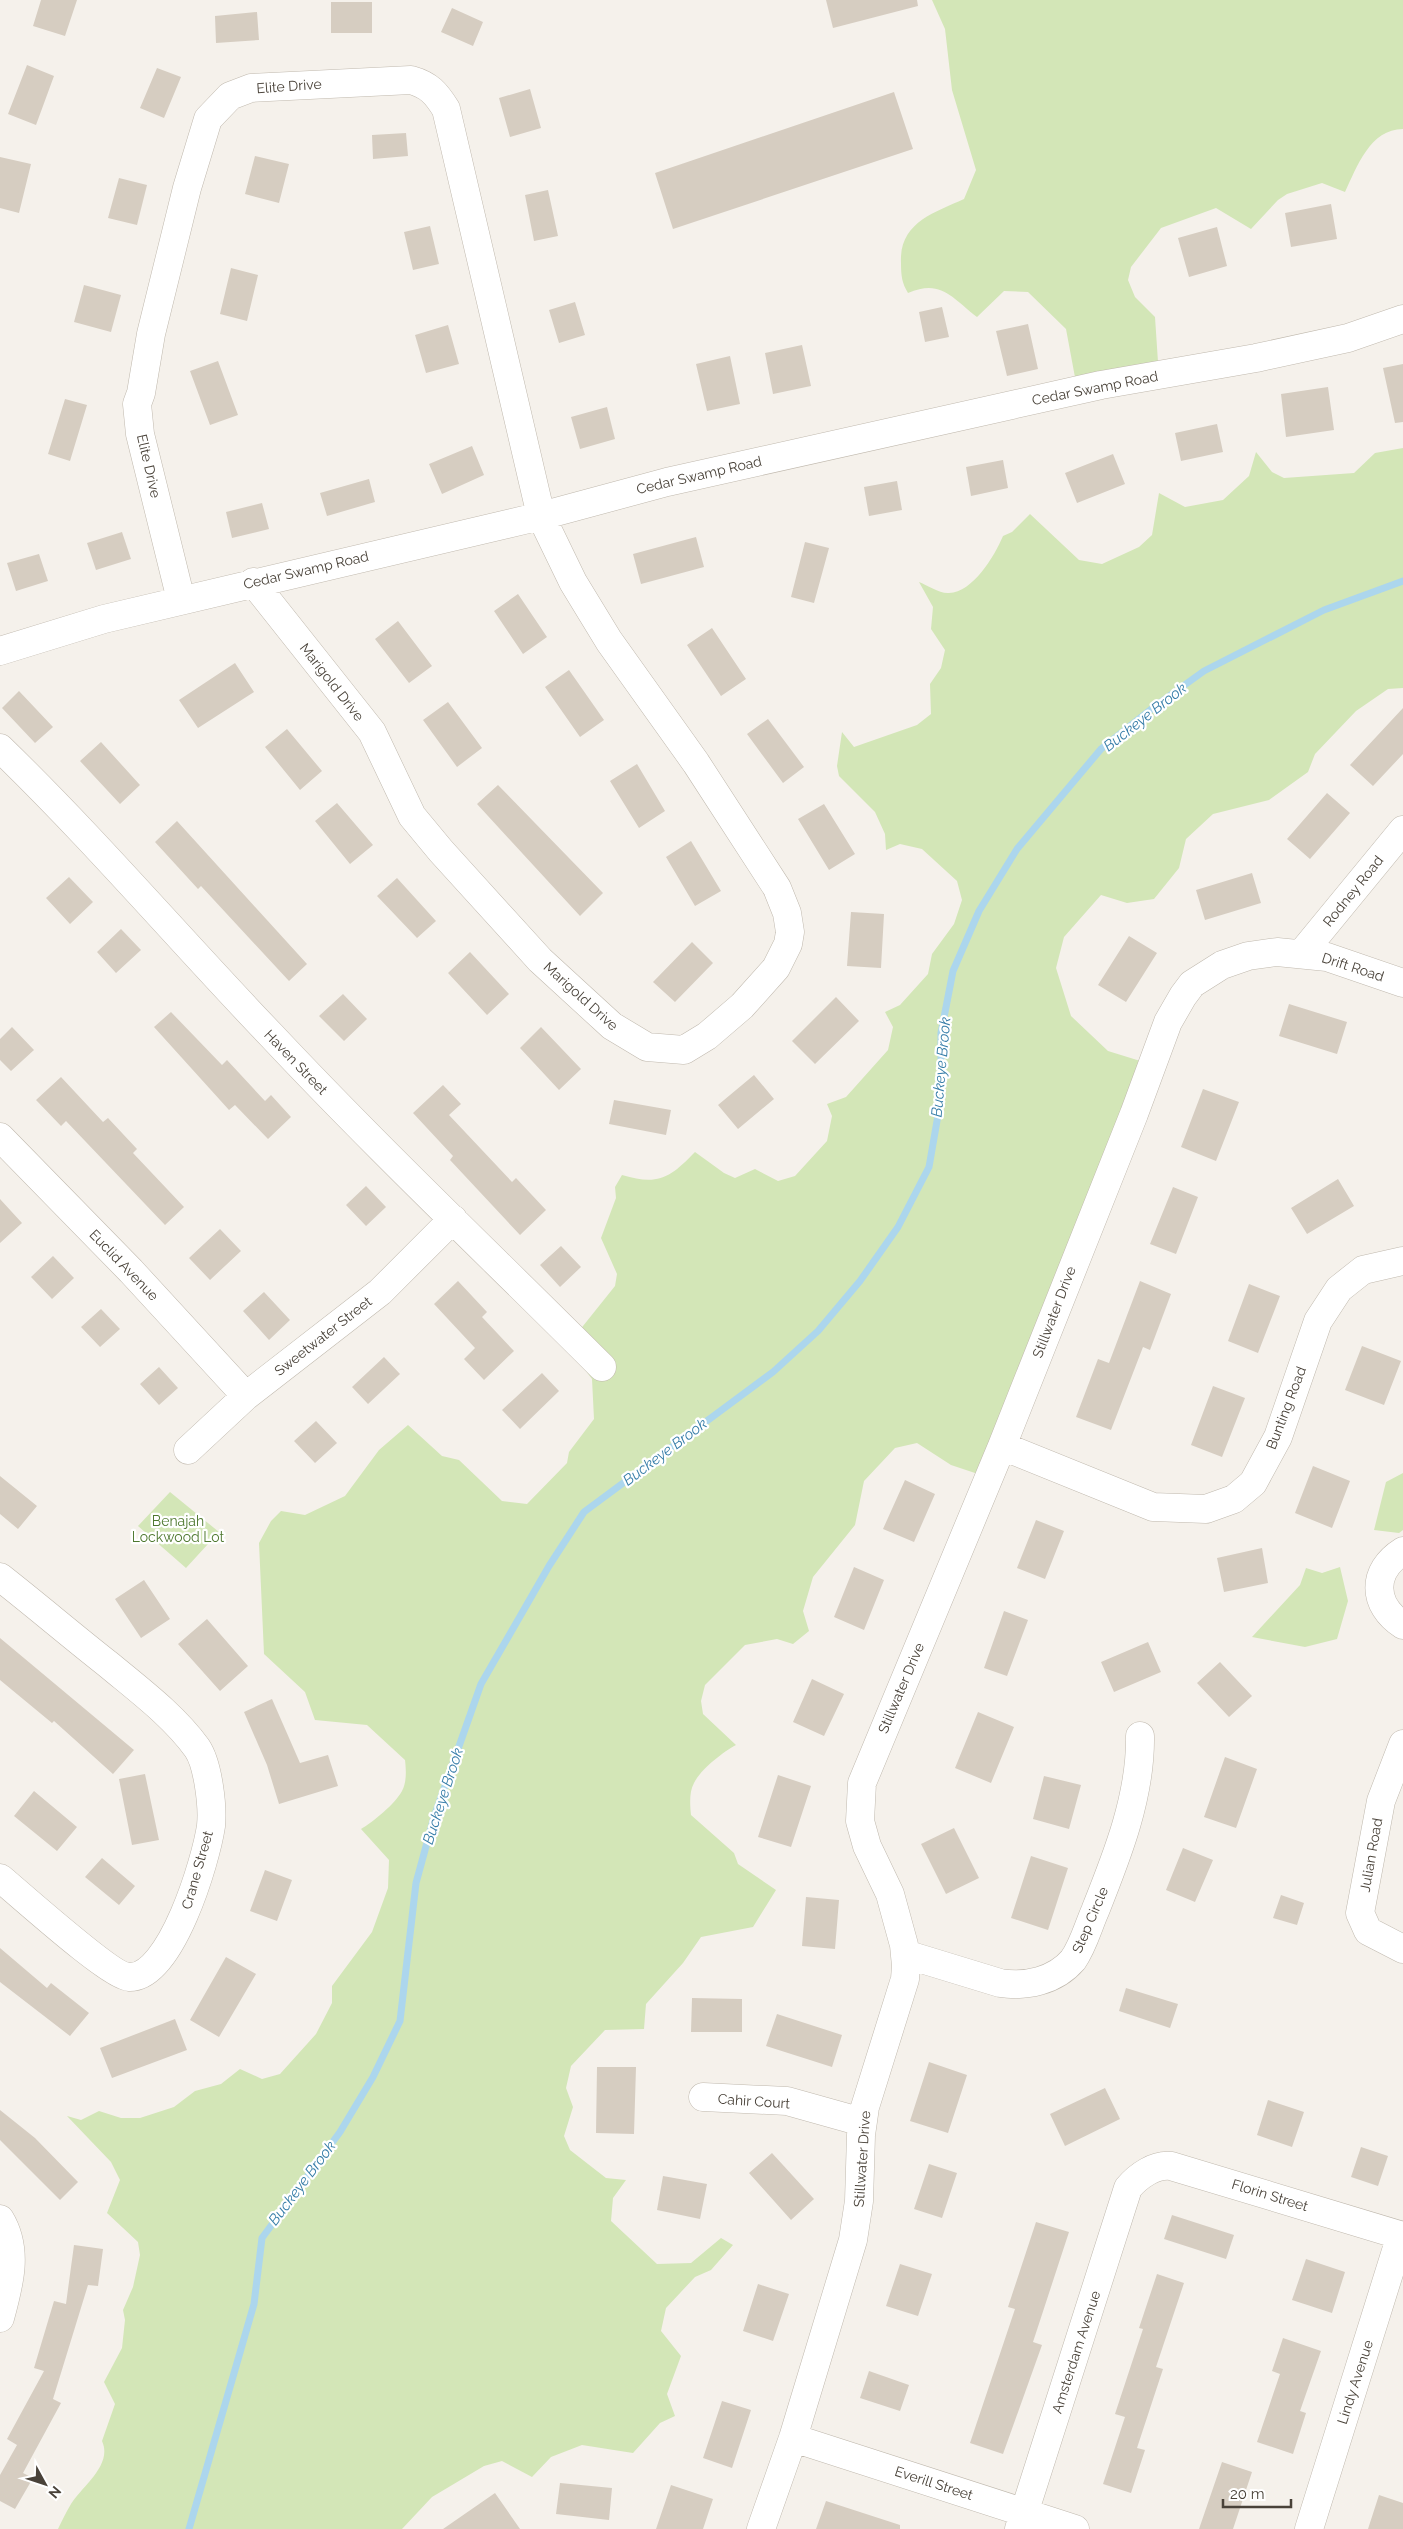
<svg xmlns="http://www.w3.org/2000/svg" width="1403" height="2529" viewBox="0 0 1403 2529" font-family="Raleway,sans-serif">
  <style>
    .green { fill: #d3e6b7 }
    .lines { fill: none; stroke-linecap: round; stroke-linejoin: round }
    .stream { stroke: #acd6ed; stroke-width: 7 }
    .building { fill: #d6cdc1 }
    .minor-casing { stroke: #c0b9ae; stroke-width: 29 }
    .minor { stroke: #fff; stroke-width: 28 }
    .labels { text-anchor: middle; stroke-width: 4.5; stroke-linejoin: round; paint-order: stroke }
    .street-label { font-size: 14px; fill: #494239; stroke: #fff }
    .park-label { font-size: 14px; fill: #4e782f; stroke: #fff }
    .water-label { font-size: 15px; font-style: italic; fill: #367da8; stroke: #fff }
  </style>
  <rect width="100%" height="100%" fill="#f5f1eb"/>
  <path class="green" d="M932 0H1403V129C1370 129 1357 167 1345 192L1322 183 1287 194 1278 200 1251 229 1216 208 1161 228 1131 267 1128 280 1135 297 1155 317 1159 377 1077 388 1066 329 1028 292 1004 291 977 317C951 297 941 279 908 293 902 283 901 276 901 263 899 223 933 213 964 199L976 170 952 90 945 29Z
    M1403 448V688L1388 689 1356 711 1315 754 1308 772 1269 800 1213 814 1186 839 1179 868 1154 899 1127 903 1101 895 1064 937 1056 968 1071 1016 1108 1051 1150 1064 990 1478 951 1465 917 1443 895 1448 864 1481 855 1525 813 1577 803 1611 809 1631 793 1644 777 1639 745 1645 705 1685 701 1701 703 1714 736 1745C723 1752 701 1769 694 1783 689 1792 690 1805 691 1815L734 1853 738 1864 776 1890 753 1927 701 1937 683 1963 646 2004 644 2029 605 2030 571 2066 566 2088 573 2107 564 2136 570 2150 606 2178 626 2180 613 2198 611 2221 657 2264 691 2263 721 2238 733 2245 711 2270 695 2277 666 2308 661 2331 681 2356 667 2394 675 2416 660 2423 633 2453 582 2445 551 2457 532 2477 502 2461 484 2466 432 2497 402 2529H58C62 2521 66 2512 71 2504 82 2486 113 2465 102 2441L115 2404 104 2382 122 2348 125 2320 123 2310 133 2287 140 2255 138 2242 107 2213 120 2180 111 2162 67 2116 81 2120 99 2111 121 2118H140L174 2107 195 2091 221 2084 240 2069 262 2079 280 2074 316 2034 332 2003V1986L372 1932 388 1888 389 1860 361 1829C373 1822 395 1804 402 1791 407 1782 406 1769 405 1760L367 1725 315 1720 305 1692 264 1654 259 1543 271 1521 281 1511 305 1515 345 1496 379 1450 408 1425 442 1456 459 1460 502 1501 527 1504 567 1463 569 1452 594 1419 592 1379 567 1346 615 1286 617 1274 601 1238 616 1198 615 1187 622 1175C658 1186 670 1178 695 1152L724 1173 735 1178 755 1169 778 1181 795 1176 827 1141 832 1116 827 1104 846 1097 888 1050 893 1027 885 1012 900 1005 928 974 932 954 954 924 962 900 957 881 922 849 900 844 886 850 885 834 875 812 839 776 837 766 842 732 854 747 917 725 931 714 930 684 941 668 945 650 931 629 933 607 919 582C927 585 940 594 949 593 973 592 994 557 1003 536L1012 532 1030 514 1079 560 1102 564 1139 547 1152 535 1159 493 1185 507 1223 500 1249 476 1256 452 1272 472 1284 478 1354 473 1375 453Z
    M1403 1473V1530L1399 1533 1374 1530 1386 1482Z
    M170 1492 219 1532 186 1568 138 1526Z
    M1340 1567 1348 1601 1337 1639 1305 1647 1252 1637 1300 1585 1306 1568 1322 1573Z"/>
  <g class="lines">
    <path class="stream" d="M189 2529 254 2304 262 2238 340 2132 373 2077 400 2021 416 1883 434 1817 481 1684 549 1566 584 1512 773 1372 818 1331 860 1281 898 1227 929 1167 941 1098V1033L953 971 979 911 1017 849 1101 749 1154 707 1204 671 1324 610 1403 581"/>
  </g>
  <path class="building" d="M41 0H77L65 36 33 26Z
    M826 0H917L918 6 833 28Z
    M331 2H372V33H331Z
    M452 8 483 22 473 46 441 32Z
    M257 12 259 40 216 43 215 16Z
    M27 65 54 76 36 125 8 114Z
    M157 68 181 77 164 118 140 108Z
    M530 89 541 128 510 137 499 98Z
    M894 92 913 149 673 229 655 173Z
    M406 133 408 156 373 159 372 135Z
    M255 156 289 164 279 203 245 194Z
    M0 157 31 164 19 213 0 208Z
    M119 178 147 185 137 225 108 218Z
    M548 190 558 236 534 241 525 195Z
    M1331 204 1337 239 1291 247 1285 213Z
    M430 226 439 264 413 270 404 232Z
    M1217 227 1227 266 1189 277 1178 238Z
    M231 268 258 275 247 321 220 314Z
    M84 285 121 295 111 332 74 322Z
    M575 302 585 335 559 343 549 310Z
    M942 307 949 337 925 342 919 312Z
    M1028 324 1038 369 1007 376 996 331Z
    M448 325 459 364 426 373 415 335Z
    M802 345 811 386 773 394 765 353Z
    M730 356 740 404 707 411 696 364Z
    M218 361 238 415 210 425 190 371Z
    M1403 364V422L1395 423 1383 368Z
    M1328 387 1334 430 1286 437 1281 394Z
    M65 399 87 405 70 461 48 454Z
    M607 407 615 439 580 449 571 417Z
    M1217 424 1223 452 1181 461 1175 433Z
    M472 446 484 475 442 494 429 464Z
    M1113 454 1125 484 1077 503 1065 473Z
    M1003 460 1008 488 971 496 966 467Z
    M369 479 375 502 327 516 320 493Z
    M897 481 902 510 869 516 864 487Z
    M262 503 269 529 232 538 226 512Z
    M122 532 131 559 96 570 87 543Z
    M696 537 704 567 641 584 633 554Z
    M805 542 829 548 814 603 791 597Z
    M39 554 48 581 16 591 7 563Z
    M518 594 547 637 523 654 494 611Z
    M398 621 432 666 409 683 375 639Z
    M712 628 746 679 721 696 687 645Z
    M235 663 254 692 198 728 179 700Z
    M569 670 604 720 580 737 545 687Z
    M19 691 53 727 35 743 2 708Z
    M448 702 482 748 457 767 423 720Z
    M1403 708V754L1373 786 1350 765Z
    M768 719 804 767 783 783 747 734Z
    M287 729 322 771 300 790 265 747Z
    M101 742 140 785 120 804 80 761Z
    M637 764 665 811 639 828 610 781Z
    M498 785 603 893 580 916 477 804Z
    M1327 793 1350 813 1310 859 1287 839Z
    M337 803 373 845 350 864 315 821Z
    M824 804 855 854 829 870 798 819Z
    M177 821 307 964 289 981 201 886 198 889 155 842Z
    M691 841 721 891 695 906 666 857Z
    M1252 873 1261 903 1205 920 1196 890Z
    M69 877 93 902 70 924 46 898Z
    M397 878 436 921 417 938 377 896Z
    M851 912 884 914 881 968 847 966Z
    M121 929 141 950 116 973 97 952Z
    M1129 936 1157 953 1126 1002 1098 985Z
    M692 942 713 963 675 1002 653 982Z
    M470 952 509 994 487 1015 448 973Z
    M343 994 367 1019 344 1041 319 1016Z
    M836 997 859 1021 815 1064 792 1041Z
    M1289 1004 1347 1022 1337 1054 1279 1036Z
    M171 1012 222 1065 227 1060 265 1101 271 1095 291 1117 268 1139 235 1105 229 1110 154 1027Z
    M12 1027 34 1050 11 1071 0 1060V1039Z
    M541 1027 581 1069 559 1090 520 1048Z
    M754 1075 774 1099 738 1129 718 1105Z
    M61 1077 103 1122 108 1118 137 1149 133 1153 184 1207 165 1225 66 1121 61 1126 36 1100Z
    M443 1085 461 1104 449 1115 512 1182 516 1178 546 1210 520 1235 450 1160 453 1156 413 1113Z
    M1203 1089 1239 1102 1216 1161 1181 1147Z
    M614 1100 671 1110 666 1135 609 1124Z
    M1338 1179 1354 1206 1307 1234 1291 1208Z
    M366 1186 386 1207 366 1226 346 1205Z
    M1173 1187 1198 1197 1176 1254 1150 1244Z
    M0 1199 22 1223 0 1243Z
    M220 1229 241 1251 210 1280 189 1258Z
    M561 1246 581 1267 560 1287 540 1265Z
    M53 1256 74 1278 52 1299 31 1277Z
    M458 1281 487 1312 482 1317 514 1351 484 1380 464 1359 475 1348 434 1304Z
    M1140 1281 1171 1294 1150 1350 1143 1347 1111 1430 1076 1417 1098 1359 1109 1363Z
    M1249 1284 1280 1296 1258 1353 1228 1341Z
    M264 1292 290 1320 269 1340 243 1311Z
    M101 1309 120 1329 100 1347 81 1327Z
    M1362 1346 1401 1361 1384 1405 1345 1390Z
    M384 1357 400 1374 368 1404 352 1387Z
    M159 1367 178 1388 159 1405 140 1384Z
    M542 1373 559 1391 520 1429 502 1410Z
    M1213 1386 1245 1398 1222 1457 1191 1445Z
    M316 1421 337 1443 315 1463 294 1441Z
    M1313 1466 1350 1481 1332 1528 1295 1513Z
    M0 1476 37 1506 18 1529 0 1514Z
    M905 1480 935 1494 914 1542 883 1529Z
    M1036 1520 1064 1531 1045 1579 1017 1568Z
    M1262 1548 1268 1583 1224 1592 1217 1558Z
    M854 1567 884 1580 864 1630 834 1617Z
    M144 1580 170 1619 141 1638 115 1599Z
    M1004 1611 1028 1620 1007 1676 984 1668Z
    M207 1619 248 1666 220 1691 178 1644Z
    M0 1638 134 1750 113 1774 54 1721 52 1723 0 1680Z
    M1148 1642 1161 1672 1114 1692 1101 1662Z
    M1220 1662 1252 1696 1229 1717 1197 1683Z
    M812 1679 844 1694 824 1736 793 1722Z
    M272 1699 300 1763 328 1755 338 1786 279 1804 267 1765 244 1712Z
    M978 1712 1014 1727 991 1783 955 1768Z
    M1225 1757 1257 1769 1236 1828 1204 1817Z
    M145 1774 159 1840 132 1845 119 1779Z
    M778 1775 811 1786 791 1847 758 1837Z
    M1044 1776 1081 1785 1069 1829 1033 1819Z
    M34 1791 77 1827 57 1851 14 1816Z
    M954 1828 979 1878 946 1894 921 1844Z
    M1183 1848 1213 1860 1195 1902 1166 1890Z
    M1031 1856 1068 1868 1048 1930 1011 1918Z
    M102 1858 135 1886 119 1905 85 1877Z
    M265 1870 292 1880 277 1921 250 1911Z
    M1281 1895 1304 1903 1297 1925 1273 1918Z
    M806 1897 839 1900 835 1949 802 1946Z
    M0 1948 47 1988 51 1983 89 2013 70 2036 0 1982Z
    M226 1957 256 1974 219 2037 190 2020Z
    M1126 1988 1178 2004 1170 2028 1119 2011Z
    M692 1998 742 1999V2032H691Z
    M777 2014 842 2035 832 2067 766 2046Z
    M175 2019 187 2050 112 2078 100 2048Z
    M929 2062 967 2075 948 2133 910 2121Z
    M597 2067H636L634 2134 596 2133Z
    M1105 2088 1120 2119 1065 2146 1050 2114Z
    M1268 2100 1304 2112 1292 2147 1257 2135Z
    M0 2110 35 2138 78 2182 60 2200 0 2140Z
    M1361 2147 1388 2156 1378 2186 1351 2177Z
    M772 2153 814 2199 791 2220 749 2173Z
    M929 2164 957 2173 942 2218 914 2209Z
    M663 2176 707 2184 700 2219 657 2210Z
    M1172 2215 1234 2235 1226 2259 1164 2239Z
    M1036 2222 1069 2232 1033 2342 1042 2345 1003 2454 970 2443 1015 2309 1008 2307Z
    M74 2245 103 2249 98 2286 88 2285 53 2399 61 2403 23 2473 33 2478 15 2509 0 2501V2475L17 2445 7 2439 44 2371 34 2368 54 2301 66 2304Z
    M1306 2259 1345 2272 1332 2313 1292 2300Z
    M900 2264 932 2274 918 2316 886 2306Z
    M1157 2274 1184 2283 1156 2367 1163 2369 1137 2448 1145 2450 1131 2493 1103 2484 1125 2417 1115 2414 1143 2329 1139 2328Z
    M758 2284 789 2294 773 2341 743 2331Z
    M1283 2338 1321 2351 1300 2411 1306 2413 1293 2454 1257 2442 1280 2374 1272 2371Z
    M869 2371 909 2385 900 2411 860 2398Z
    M722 2401 751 2410 732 2468 703 2458Z
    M1222 2462 1252 2472 1233 2529H1199Z
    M560 2483 612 2488 609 2520 556 2514Z
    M671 2485 713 2499 703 2529H656Z
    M495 2493 520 2529H443Z
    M1379 2495 1403 2503V2529H1368Z
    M826 2501 900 2525V2529H816Z"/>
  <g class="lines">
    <defs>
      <path id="minor" d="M181 600 140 434 137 404 141 393 151 334 187 188 208 119 230 96 251 88 411 80C429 85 436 93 446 109L541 516 573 582 609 641 696 763 777 888 787 913 790 932 788 944 776 968 742 1006 707 1036 684 1050 647 1047 612 1026 540 960 441 851 412 816 372 732 253 582
        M0 651 104 619 541 516 667 482 1101 385 1256 358 1348 338 1403 319
        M0 748C95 840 180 940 271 1035 378 1149 491 1256 602 1367
        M1302 953 1403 830
        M0 1137 131 1271 246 1396
        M1002 1446 1153 1507 1206 1509 1234 1499 1253 1483 1278 1437 1318 1321 1339 1289 1363 1270 1403 1261
        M188 1450 246 1396 380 1292 453 1219
        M1403 1551C1371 1571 1372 1605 1403 1625
        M0 1577C37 1606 72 1636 109 1665 139 1690 174 1716 197 1748 208 1764 213 1806 211 1826 206 1860 171 1979 129 1977 110 1976 21 1895 0 1878
        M1403 1744 1381 1801 1360 1913 1368 1931 1403 1949
        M905 1954 1000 1983C1026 1987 1055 1981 1073 1960 1083 1946 1088 1927 1095 1911 1117 1856 1141 1796 1140 1736
        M703 2097 787 2101 862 2122
        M0 2219C19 2250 9 2285 0 2318
        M793 2438 1075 2529
        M761 2529 793 2438 853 2240 859 2201 861 2135 865 2107 905 1979 906 1966 904 1945 890 1894 867 1846 860 1821 862 1783 1002 1446 1134 1114 1168 1022 1183 996 1192 984 1222 965 1248 956 1277 952 1327 957 1403 983
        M1019 2529 1128 2188C1138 2176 1155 2164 1171 2166L1403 2236
        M1309 2529 1401 2235"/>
    </defs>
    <use href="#minor" class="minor-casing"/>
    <use href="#minor" class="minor"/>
  </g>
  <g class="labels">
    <g class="street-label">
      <text transform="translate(289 86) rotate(-4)" y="5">Elite Drive</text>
      <text transform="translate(1095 388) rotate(-11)" y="5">Cedar Swamp Road</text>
      <text transform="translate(149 466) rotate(77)" y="5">Elite Drive</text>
      <text transform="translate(699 475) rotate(-13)" y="5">Cedar Swamp Road</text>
      <text transform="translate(306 570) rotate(-13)" y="5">Cedar Swamp Road</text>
      <text transform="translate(332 682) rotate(52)" y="5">Marigold Drive</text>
      <text transform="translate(1353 891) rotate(-51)" y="5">Rodney Road</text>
      <text transform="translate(1353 967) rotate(18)" y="5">Drift Road</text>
      <text transform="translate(581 996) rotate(42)" y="5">Marigold Drive</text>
      <text transform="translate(296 1062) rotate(46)" y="5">Haven Street</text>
      <text transform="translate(124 1265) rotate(46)" y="5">Euclid Avenue</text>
      <text transform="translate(1054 1312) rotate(-69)" y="5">Stillwater Drive</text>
      <text transform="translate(323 1336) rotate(-38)" y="5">Sweetwater Street</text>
      <text transform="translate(1286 1408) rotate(-69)" y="5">Bunting Road</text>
      <text transform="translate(901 1688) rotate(-67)" y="5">Stillwater Drive</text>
      <text transform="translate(1371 1855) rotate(-80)" y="5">Julian Road</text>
      <text transform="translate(197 1870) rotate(-74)" y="5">Crane Street</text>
      <text transform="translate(1090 1920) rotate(-67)" y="5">Step Circle</text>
      <text transform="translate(754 2101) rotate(4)" y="5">Cahir Court</text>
      <text transform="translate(862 2159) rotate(-86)" y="5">Stillwater Drive</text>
      <text transform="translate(1270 2195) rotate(17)" y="5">Florin Street</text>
      <text transform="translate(1076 2352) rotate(-72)" y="5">Amsterdam Avenue</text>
      <text transform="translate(1355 2382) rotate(-72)" y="5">Lindy Avenue</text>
      <text transform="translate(934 2483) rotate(18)" y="5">Everill Street</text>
    </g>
    <g class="park-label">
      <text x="178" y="1526">Benajah<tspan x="178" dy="16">Lockwood Lot</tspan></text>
    </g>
    <g class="water-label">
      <text transform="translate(1145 717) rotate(-38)" y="5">Buckeye Brook</text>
      <text transform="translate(941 1067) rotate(-85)" y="5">Buckeye Brook</text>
      <text transform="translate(665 1452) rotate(-37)" y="5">Buckeye Brook</text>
      <text transform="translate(443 1796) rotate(-72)" y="5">Buckeye Brook</text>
      <text transform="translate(302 2183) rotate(-53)" y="5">Buckeye Brook</text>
    </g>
  </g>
  <g transform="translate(45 2484) rotate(130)" stroke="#ffffff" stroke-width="4" paint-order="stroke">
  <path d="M0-4L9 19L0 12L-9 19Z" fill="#494239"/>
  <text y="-8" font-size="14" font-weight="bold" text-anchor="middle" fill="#494239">N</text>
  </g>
  <path d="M1223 2499v8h68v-8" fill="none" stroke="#494239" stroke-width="2.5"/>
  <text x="1230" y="2499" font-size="15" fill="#494239" stroke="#ffffff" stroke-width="4" paint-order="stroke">20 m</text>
</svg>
